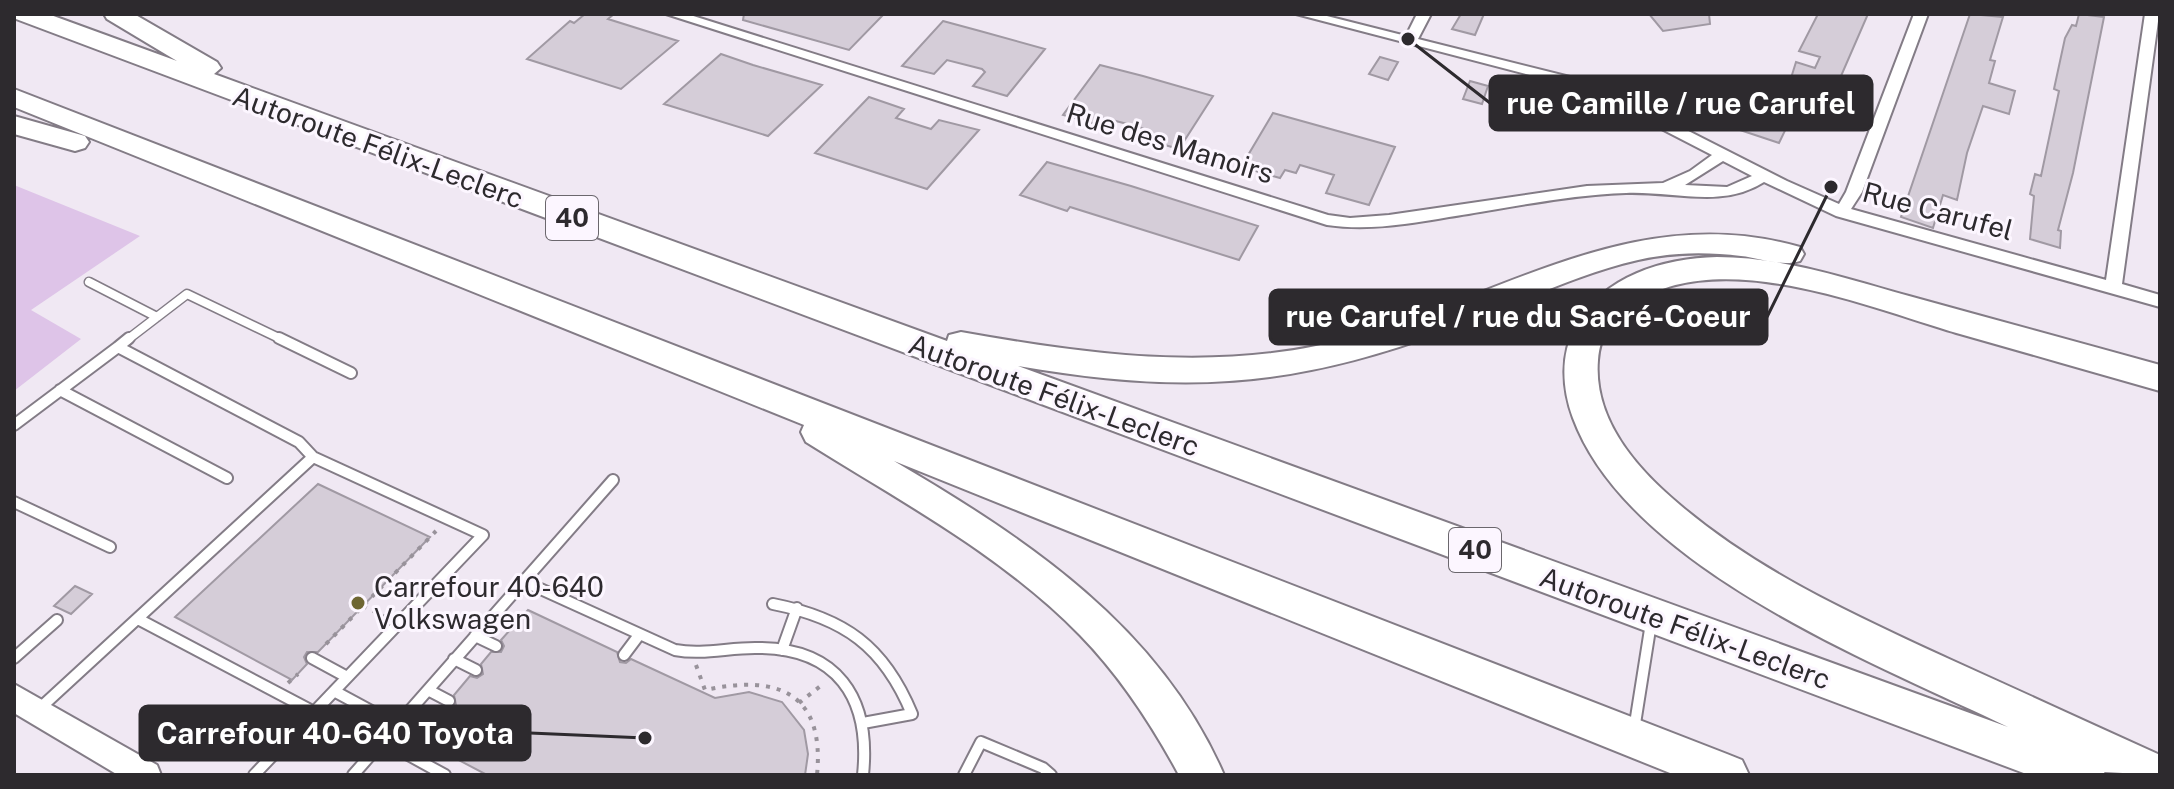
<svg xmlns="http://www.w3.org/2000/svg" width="2174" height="789" viewBox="0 0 2174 789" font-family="'Public Sans',sans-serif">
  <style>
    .green { fill: #dec4e8 }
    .building { fill: #d5cdd8; stroke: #a099a3; stroke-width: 2 }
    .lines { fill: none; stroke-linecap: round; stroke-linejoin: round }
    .service-far1-casing { stroke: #837c86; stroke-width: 11 }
    .service-casing { stroke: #837c86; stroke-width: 14 }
    .minor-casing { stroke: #837c86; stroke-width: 4 }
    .tertiary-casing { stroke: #837c86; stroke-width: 4 }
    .motorway-casing { stroke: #837c86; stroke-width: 4 }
    .path { stroke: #98929a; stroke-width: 4; stroke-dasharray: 4 7; stroke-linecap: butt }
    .service-far1 { stroke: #fff; stroke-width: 8 }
    .service { stroke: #fff; stroke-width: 10 }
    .minor { fill: #fff; fill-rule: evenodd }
    .tertiary { fill: #fff; fill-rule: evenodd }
    .motorway { fill: #fff; fill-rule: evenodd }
    .poi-dot { fill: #6e6632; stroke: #fcf6ff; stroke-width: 3 }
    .labels { text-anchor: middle; stroke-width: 6; stroke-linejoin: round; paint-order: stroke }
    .shield { fill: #fcf6ff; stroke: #6b676d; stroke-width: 2 }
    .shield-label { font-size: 26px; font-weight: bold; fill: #2d2a2e }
    .street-label { font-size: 28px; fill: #2d2a2e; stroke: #fcf6ff }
    .poi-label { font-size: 28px; fill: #2d2a2e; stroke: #fcf6ff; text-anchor: start }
    .leader { fill: none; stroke: #2d2a2e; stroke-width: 3 }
    .callout-dot { fill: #2d2a2e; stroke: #fcf6ff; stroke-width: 3 }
    .callout { fill: #2d2a2e; stroke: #2d2a2e; stroke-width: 3 }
    .callout-label { font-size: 30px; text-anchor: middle; font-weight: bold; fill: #fff }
  </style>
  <rect width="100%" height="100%" fill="#f0e8f3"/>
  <path class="green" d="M14 185 140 236 31 310 81 339 14 391Z"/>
  <path class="building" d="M585 14H614L608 19 678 41 621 89 527 59 570 21 574 23Z
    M744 14H884L849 50 743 20Z
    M1461 14H1484L1475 35 1452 29Z
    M1649 14H1709L1710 24 1663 31Z
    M1818 14H1868L1841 76 1849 79 1842 94 1830 90 1821 123 1784 112 1789 95 1800 98 1807 83 1791 78 1796 62 1815 68 1820 57 1799 51Z
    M1970 14 2003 17 1990 60 1995 61 1989 83 2015 91 2009 114 1983 106 1967 153 1957 200 1943 195 1933 228 1901 217Z
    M2079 14 2104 17 2073 173 2058 230 2061 231 2060 248 2030 239 2034 196 2030 194 2035 174 2041 176 2059 91 2054 89 2065 38 2072 25 2076 26Z
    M943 21 980 31 1045 49 1007 96 973 86 985 72 982 69 947 60 934 74 902 66Z
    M721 54 753 65 822 85 768 136 664 104Z
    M1380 57 1398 62 1388 80 1369 74Z
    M1100 65 1143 76 1213 96 1179 149 1140 138 1146 130 1139 127 1104 118 1100 125 1063 115Z
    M1470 81 1488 86 1482 104 1463 99Z
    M1686 84 1730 102 1732 99 1791 118 1779 143 1719 123 1670 100Z
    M869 97 904 109 896 118 931 129 939 120 979 130 927 189 815 153Z
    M1273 113 1395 147 1369 205 1326 193 1334 175 1300 165 1296 173 1285 170 1280 178 1241 167Z
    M1047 162 1131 186 1258 226 1239 260 1070 207 1067 211 1020 195Z
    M318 484 430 537 318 652H307L304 657 307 664 292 680 175 617Z
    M75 586 92 594 71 614 54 606Z
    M528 610 617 652 620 662 626 663 631 659 715 698 749 692 782 702 804 730 808 754 805 775H487L417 738 443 707 450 709 456 705 454 695 470 676 477 678 483 674 481 664 491 652H501L504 646 501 640Z"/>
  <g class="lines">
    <defs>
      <path id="service-far1" d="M89 282 157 317
        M127 340 187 294 283 340"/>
      <path id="service" d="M279 338 351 373
        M118 347 129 338
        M60 390 227 478
        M14 425 118 347 299 442 313 457
        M14 502 110 547
        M523 581 675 650C702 655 727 648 755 648 837 647 871 697 863 775
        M773 604C844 618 884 646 912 714L863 723
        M138 619 314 712
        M475 636 496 646
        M782 650 797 608
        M624 655 639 635
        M14 658 57 620
        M312 658 347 677
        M454 659 476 670
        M428 690 449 701
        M334 691 397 725
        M38 710 313 457 483 535 254 775
        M1634 730 1651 623
        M383 741 445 775
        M353 775 613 480
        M964 775 981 742 1043 768 1051 775"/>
      <path id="minor" d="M666 14H687L1328 215 1350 218 1389 215 1587 186 1663 183 1690 171 1712 155 1584 89 1296 14H1319L1406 36 1417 14H1431L1418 39 1594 83 1787 181 1839 204 1846 192 1914 14H1928L1862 192 1851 209 2106 280 2145 14H2159L2122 284 2160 295V307L1836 216 1764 182C1722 209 1673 191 1626 193 1567 195 1508 208 1449 217 1409 224 1368 231 1327 225ZM1723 161 1752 176 1727 187 1685 185Z"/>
      <path id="tertiary" d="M14 684 157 765 161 775H118L14 713Z"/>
      <path id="motorway" d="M14 14H48L177 61 107 19 104 14H134L217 62 221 68 214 74 947 341 949 335 961 332C1079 353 1197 370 1316 346 1483 312 1623 196 1800 247L1804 254 1800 261C1781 267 1760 258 1741 256 1707 252 1672 252 1638 260 1572 275 1509 308 1445 331 1289 389 1181 394 1018 366L2008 727C1874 663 1628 567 1573 418 1562 388 1560 354 1576 326 1603 276 1664 258 1717 257 1783 257 1847 279 1909 296 1993 319 2076 342 2160 365V391C2093 372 2027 353 1960 334 1867 307 1719 244 1631 305 1611 319 1600 335 1598 360 1593 420 1637 469 1680 505 1759 572 1854 615 1947 658 2018 690 2089 723 2160 755V775L2104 772 2106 775H2029L16 19Z
        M14 89 1727 754 1742 760 1749 775H1675L894 461C1027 539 1160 627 1224 775H1179C1152 725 1120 676 1080 635 1002 555 900 501 806 442L801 432 804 425 14 107Z
        M14 116 85 136 89 142 85 148 75 151 14 134Z"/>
    </defs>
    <use href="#service-far1" class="service-far1-casing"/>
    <use href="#service" class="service-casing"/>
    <use href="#minor" class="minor-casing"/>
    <use href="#tertiary" class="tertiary-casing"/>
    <use href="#motorway" class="motorway-casing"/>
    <path class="path" d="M363 606 386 617
      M326 644 436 531
      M696 665 705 690C778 674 825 693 817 775
      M288 683 298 674
      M799 703 823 684"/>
    <use href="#service-far1" class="service-far1"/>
    <use href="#service" class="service"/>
    <use href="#minor" class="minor"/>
    <use href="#tertiary" class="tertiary"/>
    <use href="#motorway" class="motorway"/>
  </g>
  <circle class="poi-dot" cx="358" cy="603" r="8"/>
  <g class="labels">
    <g class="shield">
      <rect x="546" y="196" width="52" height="44" rx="6"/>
      <rect x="1449" y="528" width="52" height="44" rx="6"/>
    </g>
    <g class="shield-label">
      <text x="572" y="227">40</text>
      <text x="1475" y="559">40</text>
    </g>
    <g class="street-label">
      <text transform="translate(1170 143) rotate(17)" y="10">Rue des Manoirs</text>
      <text transform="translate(378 147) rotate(20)" y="10">Autoroute Félix-Leclerc</text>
      <text transform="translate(1938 211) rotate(15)" y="10">Rue Carufel</text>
      <text transform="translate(1054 395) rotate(20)" y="10">Autoroute Félix-Leclerc</text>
      <text transform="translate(1685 628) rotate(20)" y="10">Autoroute Félix-Leclerc</text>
    </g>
    <g class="poi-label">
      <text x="374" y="597">Carrefour 40-640<tspan x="374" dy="32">Volkswagen</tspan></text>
    </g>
  </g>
  <path class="leader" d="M1408 39L1490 103M1831 187L1767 317M645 738L530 733"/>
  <g class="callout-dot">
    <circle cx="1408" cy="39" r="8"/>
    <circle cx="1831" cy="187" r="8"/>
    <circle cx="645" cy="738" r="8"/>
  </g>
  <g class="callout">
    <rect x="1490" y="76" width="382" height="54" rx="8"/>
    <rect x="1270" y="290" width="497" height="54" rx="8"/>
    <rect x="140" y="706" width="390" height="54" rx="8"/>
  </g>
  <g class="callout-label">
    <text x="1681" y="114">rue Camille / rue Carufel</text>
    <text x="1518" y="327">rue Carufel / rue du Sacré-Coeur</text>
    <text x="335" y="744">Carrefour 40-640 Toyota</text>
  </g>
  <rect width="2174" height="789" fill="none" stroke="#2d2a2e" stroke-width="32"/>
</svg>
